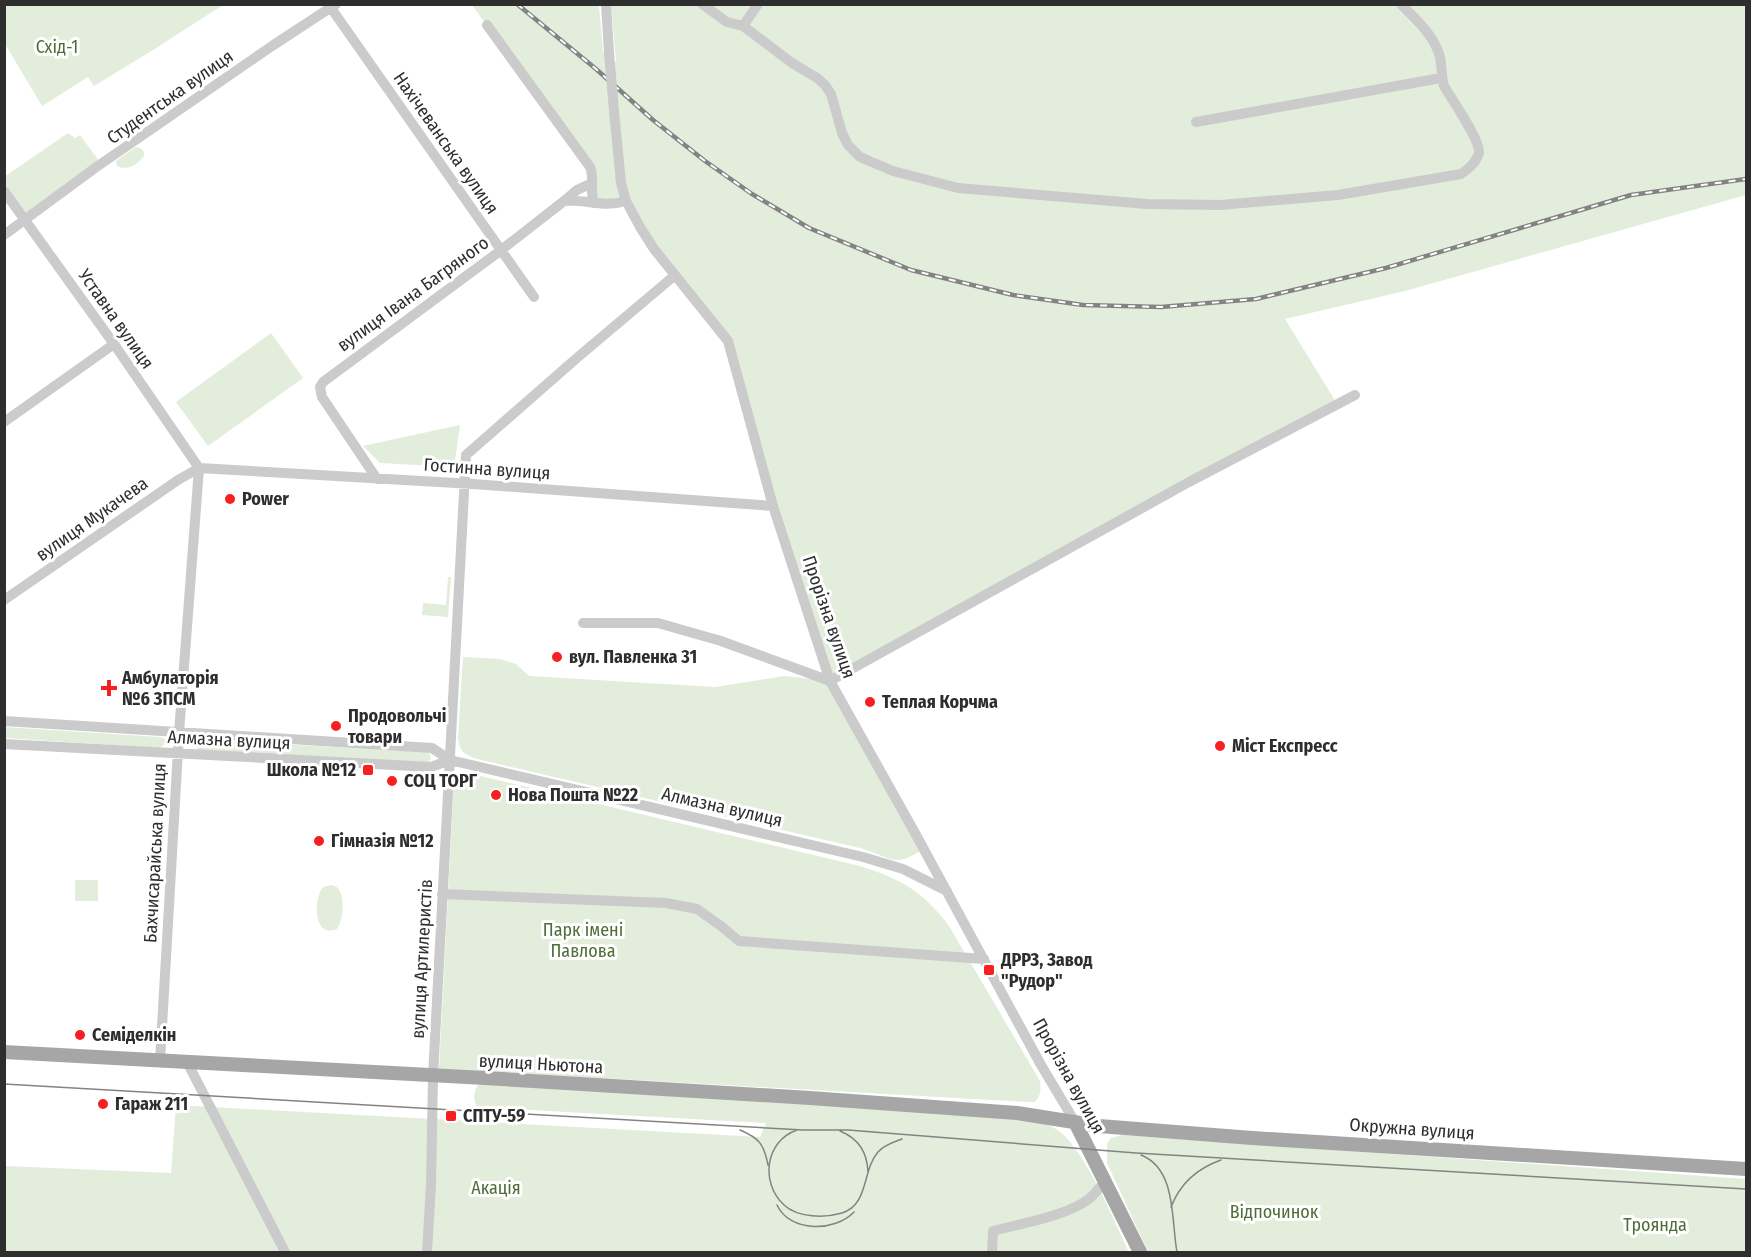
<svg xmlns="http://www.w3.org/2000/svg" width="1751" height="1257" viewBox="0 0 1751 1257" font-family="'Fira Sans Condensed',sans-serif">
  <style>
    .green { fill: #e3eddb }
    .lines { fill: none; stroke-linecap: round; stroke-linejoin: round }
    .minor { stroke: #cbcbcb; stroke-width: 10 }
    .major { stroke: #a6a6a6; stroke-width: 14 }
    .tram { stroke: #838383; stroke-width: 1.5 }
    .rail-casing { stroke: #838383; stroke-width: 4.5 }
    .rail { stroke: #fff; stroke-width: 2; stroke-dasharray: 7; stroke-linecap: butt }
    .minor-bridge { stroke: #cbcbcb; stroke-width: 10 }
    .poi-dot { fill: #f62020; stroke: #fff; stroke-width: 2 }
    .labels { text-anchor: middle; stroke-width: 6; stroke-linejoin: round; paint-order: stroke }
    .park-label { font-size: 18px; fill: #4d6f37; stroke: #fff }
    .street-label { font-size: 18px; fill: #2e2e2e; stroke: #fff }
    .poi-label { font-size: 18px; font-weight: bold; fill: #2e2e2e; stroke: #fff; text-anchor: start }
  </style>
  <rect width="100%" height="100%" fill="#fff"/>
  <path class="green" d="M5 4H223V5L153 50 94 86 88 77 42 106 5 44Z
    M472 5H599L603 52 616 62 611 5H1746V195L1405 291 1285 319 1339 407 1189 482 830 681 924 849C894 867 895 860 864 849L477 759C465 755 459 751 458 738L463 657 500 659 516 664 529 676 715 687 785 676 829 681 728 340 674 276 626 202 594 203 590 167Z
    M68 133 75 138 80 135 99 161 27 213 23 212 5 184 4 177Z
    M136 147 141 148 144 152V156C137 165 128 171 117 166L116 161Z
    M271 333 303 378 208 446 176 402Z
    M460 425 454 467 380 463 363 446Z
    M448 577H451L448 617 422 615 423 603 446 605Z
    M4 727 160 737 165 739V744L160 748 5 738Z
    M201 740 426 752 430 754 431 759 428 763 198 750 195 744Z
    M460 772H464L860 866C901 879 923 891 949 926L1040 1081C1041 1090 1041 1095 1035 1102H1028L439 1069 454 780Z
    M75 880H98V901H75Z
    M331 885C335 886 337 886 339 890 345 897 343 922 337 929 312 939 314 897 323 887Z
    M480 1082 1006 1117C1023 1120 1041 1120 1056 1129 1083 1145 1115 1222 1129 1252H5V1166L171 1173 176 1105 760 1137 766 1123 477 1107C472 1098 474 1090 480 1082Z
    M1122 1135 1746 1179V1252H1148L1107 1163V1144L1111 1138Z"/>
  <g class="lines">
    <path class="minor" d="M606 4 609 53
      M702 4 727 22 743 26 792 63 817 78 825 85 831 94 842 133 848 145 860 157 893 171 958 188 1147 204 1220 205 1338 195 1461 174C1468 169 1476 163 1479 153 1481 141 1451 98 1444 86 1441 76 1442 67 1440 57 1434 35 1417 21 1401 4
      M331 8 534 297
      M487 25 590 167C595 179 589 188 594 203
      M743 26 758 4
      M614 111 621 183 626 201 640 227 654 249 728 341 773 506 830 681 915 833 1041 1065 1075 1122
      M1196 122 1441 78
      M4 191 114 344 199 468
      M564 201 577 190 592 183
      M4 235 95 168 272 46 336 4
      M4 422 114 344
      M199 468 473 484 773 506
      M377 479 322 397 320 387 323 382 500 251 564 201C587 199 602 208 626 201
      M4 600 178 480 199 468
      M583 623H658L721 641 830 681 1189 482 1355 395
      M4 721 432 748 450 760 863 857 903 869 947 891
      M4 744 431 767 450 760
      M442 894 666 903 697 909 721 926 739 941 984 959
      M160 1061 179 733 199 468
      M187 1062 285 1252
      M427 1252 431 1185 433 1076 466 455 578 357 674 276
      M992 1252 993 1231C1023 1223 1064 1217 1089 1199 1095 1194 1100 1187 1105 1181"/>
    <path class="major" d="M4 1052 485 1078 810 1098 1017 1113 1099 1126 1252 1138 1746 1169
      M1075 1122 1140 1252"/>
    <path class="tram" d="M4 1084 803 1130H848L1136 1153 1746 1189
      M740 1130C759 1138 764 1144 768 1165
      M797 1130C765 1141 760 1183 784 1205 798 1218 825 1218 842 1213 869 1205 862 1170 878 1152 884 1145 894 1142 902 1139
      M840 1131C859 1139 867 1152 868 1172
      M1141 1155C1177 1169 1171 1221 1177 1252
      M777 1205C790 1233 835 1232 854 1212
      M1171 1207C1180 1184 1198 1168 1221 1160"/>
    <defs>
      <path id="rail" d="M517 4 596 69 653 120 705 161 752 194 809 228 911 270 1013 295 1083 305 1161 307 1256 299 1386 268 1631 195 1746 179"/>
    </defs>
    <use href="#rail" class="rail-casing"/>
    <use href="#rail" class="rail"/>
    <path class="minor-bridge" d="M609 53 614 111"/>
  </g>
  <g class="poi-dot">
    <circle cx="230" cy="499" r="6"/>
    <circle cx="557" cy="657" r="6"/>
    <path d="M106 679h6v6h6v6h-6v6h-6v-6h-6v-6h6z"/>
    <circle cx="870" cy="702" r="6"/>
    <circle cx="336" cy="726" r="6"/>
    <circle cx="1220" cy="746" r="6"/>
    <rect x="362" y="764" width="12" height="12" rx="3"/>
    <circle cx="392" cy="781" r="6"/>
    <circle cx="496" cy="795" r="6"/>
    <circle cx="319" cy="841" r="6"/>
    <rect x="983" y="964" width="12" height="12" rx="3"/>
    <circle cx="80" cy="1035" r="6"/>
    <circle cx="103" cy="1104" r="6"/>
    <rect x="445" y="1110" width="12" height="12" rx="3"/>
  </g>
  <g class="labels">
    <g class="park-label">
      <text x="57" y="53">Схід-1</text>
      <text x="583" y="936">Парк імені<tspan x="583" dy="21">Павлова</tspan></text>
      <text x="496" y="1194">Акація</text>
      <text x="1274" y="1218">Відпочинок</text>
      <text x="1655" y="1231">Троянда</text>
    </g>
    <g class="street-label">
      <text transform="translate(170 97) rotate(-35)" y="6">Студентська вулиця</text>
      <text transform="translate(446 143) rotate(55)" y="6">Нахічеванська вулиця</text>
      <text transform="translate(413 294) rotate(-36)" y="6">вулиця Івана Багряного</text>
      <text transform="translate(116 319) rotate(55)" y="6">Уставна вулиця</text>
      <text transform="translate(487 469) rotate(4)" y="6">Гостинна вулиця</text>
      <text transform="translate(92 519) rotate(-35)" y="6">вулиця Мукачева</text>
      <text transform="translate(829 617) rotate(71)" y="6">Прорізна вулиця</text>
      <text transform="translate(229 740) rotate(3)" y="6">Алмазна вулиця</text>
      <text transform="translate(722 807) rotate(13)" y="6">Алмазна вулиця</text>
      <text transform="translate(155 853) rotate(-87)" y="6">Бахчисарайська вулиця</text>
      <text transform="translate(422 959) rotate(-87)" y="6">вулиця Артилеристів</text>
      <text transform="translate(541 1064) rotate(3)" y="6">вулиця Ньютона</text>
      <text transform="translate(1069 1076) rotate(61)" y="6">Прорізна вулиця</text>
      <text transform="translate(1412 1129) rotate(4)" y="6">Окружна вулиця</text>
    </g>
    <g class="poi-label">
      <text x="242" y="505">Power</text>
      <text x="569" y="663">вул. Павленка 31</text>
      <text x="122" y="684">Амбулаторія<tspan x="122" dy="21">№6 ЗПСМ</tspan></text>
      <text x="882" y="708">Теплая Корчма</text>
      <text x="348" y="722">Продовольчі<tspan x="348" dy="21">товари</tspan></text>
      <text x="1232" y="752">Міст Експресс</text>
      <text x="356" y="776" text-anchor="end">Школа №12</text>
      <text x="404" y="787">СОЦ ТОРГ</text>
      <text x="508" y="801">Нова Пошта №22</text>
      <text x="331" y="847">Гімназія №12</text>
      <text x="1001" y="966">ДРРЗ, Завод<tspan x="1001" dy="21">"Рудор"</tspan></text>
      <text x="92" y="1041">Семіделкін</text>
      <text x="115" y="1110">Гараж 211</text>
      <text x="463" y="1122">СПТУ-59</text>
    </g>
  </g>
  <rect width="1751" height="1257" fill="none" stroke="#2e2e2e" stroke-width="12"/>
</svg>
